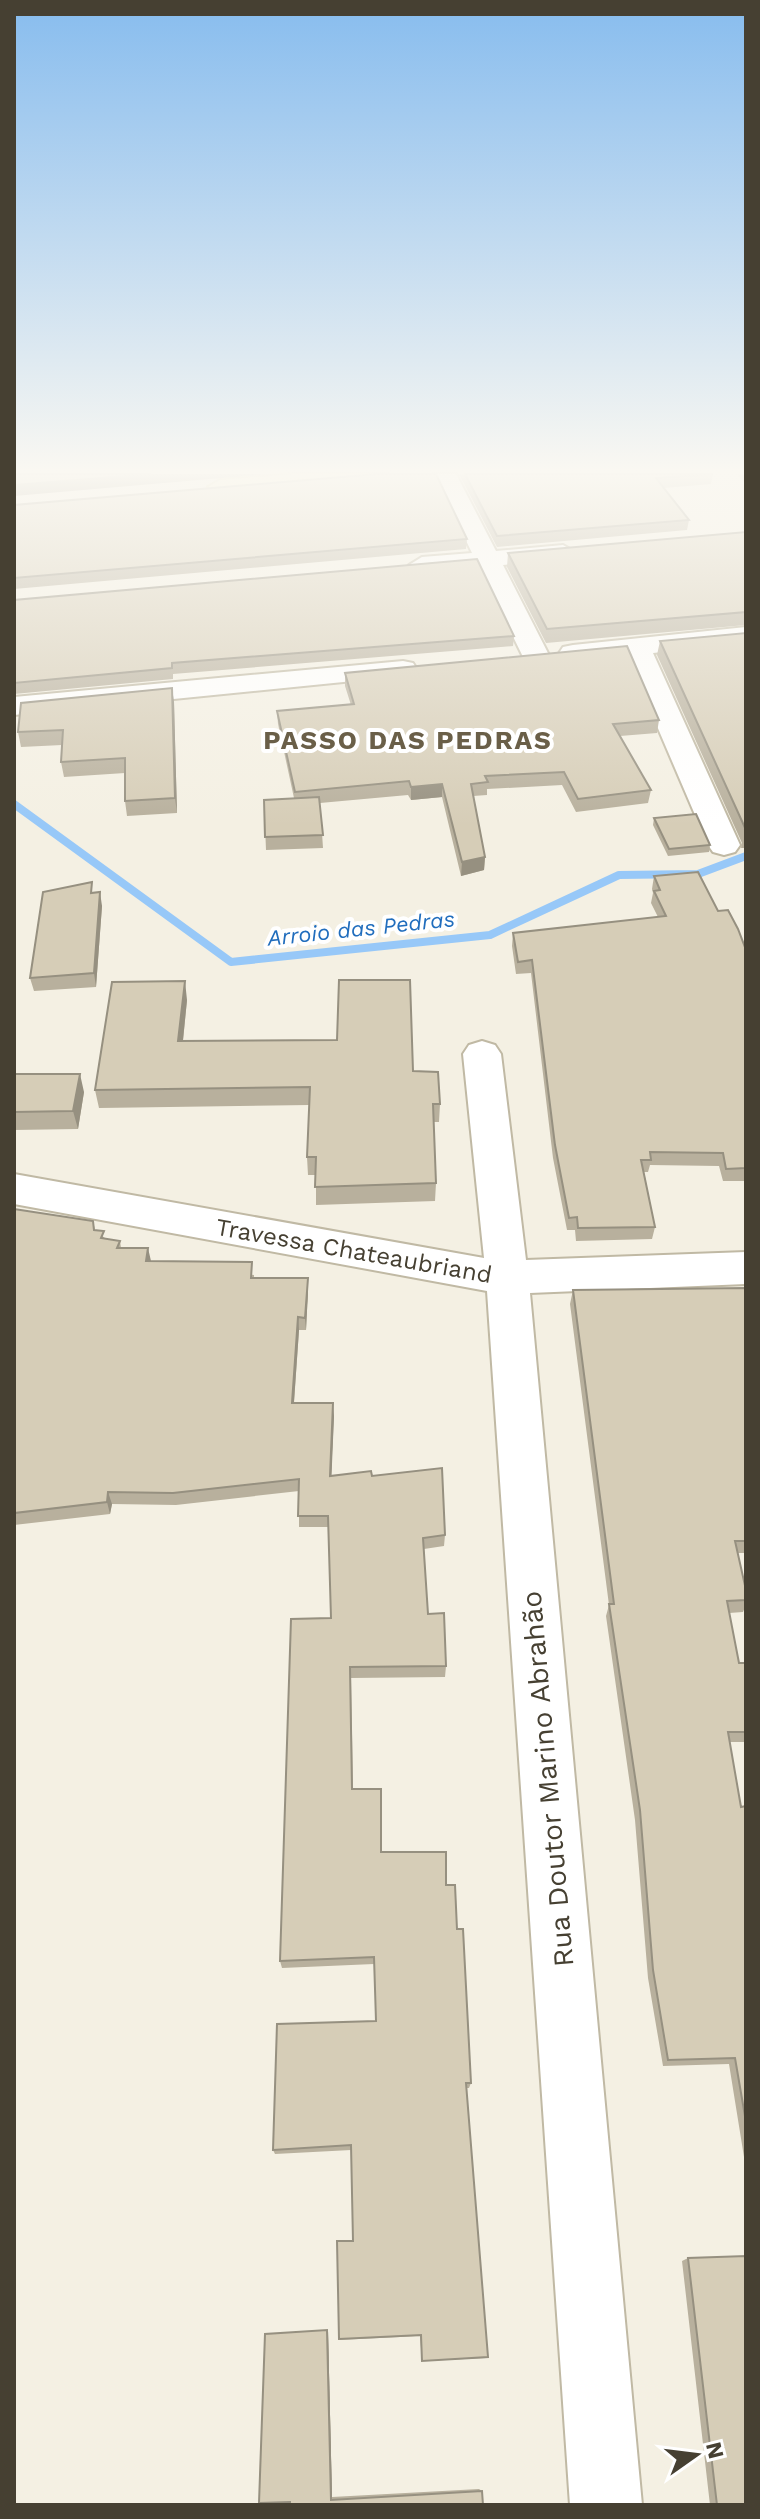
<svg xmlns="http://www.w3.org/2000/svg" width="760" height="2519" viewBox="0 0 760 2519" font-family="'Work Sans',sans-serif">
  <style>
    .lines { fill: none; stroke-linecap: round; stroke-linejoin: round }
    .stream { stroke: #97c8f8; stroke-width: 8 }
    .street-casing { stroke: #c0b9a4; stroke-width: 4 }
    .secondary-casing { stroke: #d8cc8d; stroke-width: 4 }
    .street { fill: #fff; fill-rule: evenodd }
    .secondary { fill: #fff5c1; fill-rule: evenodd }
    .wall { fill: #b8b09d }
    .shaded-wall { fill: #969080 }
    .building { fill: #d6cdb7; stroke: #969080; stroke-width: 2 }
    .labels { text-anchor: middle; stroke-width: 8; stroke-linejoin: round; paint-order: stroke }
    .far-water-label { font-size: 22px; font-style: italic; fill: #206dbd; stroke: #fff }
    .street-label { font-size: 24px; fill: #464032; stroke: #fff }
    .far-district-label { font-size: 26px; font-weight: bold; letter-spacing: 2px; fill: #6a5f48; stroke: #fff }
    .near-street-label { font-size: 28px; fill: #464032; stroke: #fff }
  </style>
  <rect width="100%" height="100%" fill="#f4f0e3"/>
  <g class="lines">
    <path class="stream" d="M14 804 231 962 490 935 619 875 698 874 746 856"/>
    <defs>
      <path id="street" d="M434 474H456L496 551 563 545 575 552 563 559 503 565 550 657 546 663H526L479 567 422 573 409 565 422 557 472 553Z
        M746 627V643L653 653 740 845 735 852 724 855 713 852 708 845 627 656 573 661 563 659 559 653 563 647 573 645Z
        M403 661 413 663 417 669 413 675 14 715V697Z
        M482 1041 495 1045 501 1054 526 1260 746 1252V1284L530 1293 642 2505H570L487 1291 14 1204V1174L484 1258 463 1054 469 1045Z"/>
      <path id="secondary" d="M294 474H388L376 481 220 494 208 487 220 480Z"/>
    </defs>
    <use href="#street" class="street-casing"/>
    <use href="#secondary" class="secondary-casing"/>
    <use href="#street" class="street"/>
    <use href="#secondary" class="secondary"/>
  </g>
  <path class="wall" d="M459 474H713L711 484 664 488 689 520 687 530 497 547Z
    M737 474H746V484Z
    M14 505 467 539 466 549 14 589Z
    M746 532V625L546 643 507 567 508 553Z
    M14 600 514 636 513 646 173 674V679L14 694Z
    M746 633V848H741L742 843 657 655 660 641Z
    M345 673 659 720 657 733 620 736 651 790 648 803 576 812 562 785 487 789V795L473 796 485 857 484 870 461 876 442 797 411 800 408 795 320 803 323 848 266 850 264 800 294 798 278 724 277 711 351 705 345 686Z
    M174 702 177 813 127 816 125 801V773L64 777 61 762 62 745 21 747 18 732Z
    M654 818 710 845 709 852 668 856 653 825Z
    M654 876 718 911 746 950V1181H723L719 1166 650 1165 648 1172H644L655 1227 652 1239 576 1241 575 1230H567L553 1158 531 973 516 974 512 946 513 933 658 917 651 903 653 893 652 889Z
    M94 893 102 906 96 987 34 991 30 978Z
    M187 1000 183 1041 413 1071 440 1104 439 1122H433L436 1183 435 1201 316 1205V1175H308L307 1157 309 1105 99 1108 95 1090Z
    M14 1074 84 1092 78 1129 14 1130Z
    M14 1209 93 1221 95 1230 106 1239 120 1241 121 1248 151 1261 254 1275V1278H308V1291L306 1330H299L294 1403 334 1416 331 1476H372L445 1535 444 1546 424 1549 428 1614 446 1666 445 1677 351 1678 353 1789 381 1852 446 1885 457 1929 471 2083 469 2088H466L486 2358 422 2361 420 2336 339 2340 353 2241 351 2150 275 2154 273 2150 376 2021 374 1964 282 1968 280 1961 331 1618 328 1527H299V1491L176 1505 112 1504 110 1514 14 1525Z
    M746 1288V1553H738L746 1590V1605L743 1612 729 1613 739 1663H746V1742H729L741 1807 746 1806V2157H744L729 2064 663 2066 648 1978 635 1820 606 1616 609 1605 570 1304 573 1290Z
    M688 2258 746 2505H710L682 2261Z
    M327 2330 328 2331 332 2497 479 2489 482 2491 290 2505Z"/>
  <path class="shaded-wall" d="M151 474H267L14 496V485Z
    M172 688 174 702 177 813 175 798Z
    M442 784V797L411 800V787Z
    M485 857 484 870 461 876 462 862Z
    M100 892 102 906 96 987 94 973Z
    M185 981 187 1000 181 1059 178 1041Z
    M80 1074 84 1092 78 1129 73 1111Z
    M148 1248 151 1261H146Z
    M308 1278V1291L306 1330 305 1318Z
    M298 1317 299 1330 293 1415 292 1403Z
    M333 1403 334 1416 331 1488 330 1476Z
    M108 1492 112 1504 110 1514 107 1502Z
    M327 2330 328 2331 332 2497 331 2500Z"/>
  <path class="building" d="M14 474H151L14 485Z
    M377 474H436L467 539 14 578V505Z
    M465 474H713L656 478 689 520 497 536Z
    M746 532V612L547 629 508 553Z
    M477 559 514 636 172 663V668L14 683V600Z
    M746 633V830L660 641Z
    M627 646 659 720 613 724 651 790 578 799 564 772 485 776 488 782 471 784 485 857 462 862 442 784 411 787 409 781 295 792 277 711 354 704 345 673Z
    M172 688 175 798 125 801V758L61 762 63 730 18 732 21 703Z
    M319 797 323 835 265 837 264 800Z
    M696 814 710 845 669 849 654 818Z
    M698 872 718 911 728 910 738 929 746 950V1168L726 1169 723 1153 650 1152 651 1160H641L655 1227 578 1228 577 1217 569 1218 555 1145 532 960 518 962 513 933 666 916 654 891 660 890 654 876Z
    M92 882 91 893 100 892 94 973 30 978 43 892Z
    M339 980H410L413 1071 438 1072 440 1104H433L436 1183 315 1187 316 1157H307L310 1087 95 1090 112 982 185 981 178 1041 337 1040Z
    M14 1074H80L73 1111 14 1112Z
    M14 1209 93 1221 94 1230 104 1231 101 1238 120 1241 117 1248H148L146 1261 252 1262 251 1278H308L305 1318 298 1317 292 1403H333L330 1476 371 1471 372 1476 442 1468 445 1535 423 1538 428 1614 444 1613 446 1666 350 1667 352 1789H381V1852H446V1885H455L457 1929H463L471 2083H466L488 2357 422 2361 421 2335 339 2339 337 2241H353L351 2145 273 2150 277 2024 376 2021 374 1957 280 1961 291 1619 331 1618 328 1516H298L299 1479 173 1493 108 1492 107 1502 14 1513Z
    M746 1288V1541H735L746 1590V1600L727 1601 739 1663H746V1732H728L741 1807 746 1806V2122L735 2058 668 2060 653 1970 640 1810 609 1604H614L573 1290Z
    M746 2256V2505H717L688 2258Z
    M327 2330 331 2500 482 2491 483 2505H290V2502L259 2503 265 2334Z"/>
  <linearGradient id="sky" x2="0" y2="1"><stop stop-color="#87bcee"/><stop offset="0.57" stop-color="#faf8f2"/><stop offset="1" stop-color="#faf8f2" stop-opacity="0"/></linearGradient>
  <rect width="760" height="826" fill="url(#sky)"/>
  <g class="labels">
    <g class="far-water-label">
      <text transform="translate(361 928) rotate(-6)" y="8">Arroio das Pedras</text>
    </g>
    <g class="street-label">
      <text transform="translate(354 1251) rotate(10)" y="8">Travessa Chateaubriand</text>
    </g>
    <g class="far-district-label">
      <text x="408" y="749">PASSO DAS PEDRAS</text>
    </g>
    <g class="near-street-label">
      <text transform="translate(547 1779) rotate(-95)" y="10">Rua Doutor Marino Abrahão</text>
    </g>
  </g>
  <rect width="760" height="2519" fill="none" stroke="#464032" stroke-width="32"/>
  <g transform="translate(696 2455) rotate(76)" stroke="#ffffff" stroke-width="6" paint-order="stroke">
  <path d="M0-6L14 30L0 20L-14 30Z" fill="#464032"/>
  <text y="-12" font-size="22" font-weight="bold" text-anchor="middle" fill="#464032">N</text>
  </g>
</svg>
